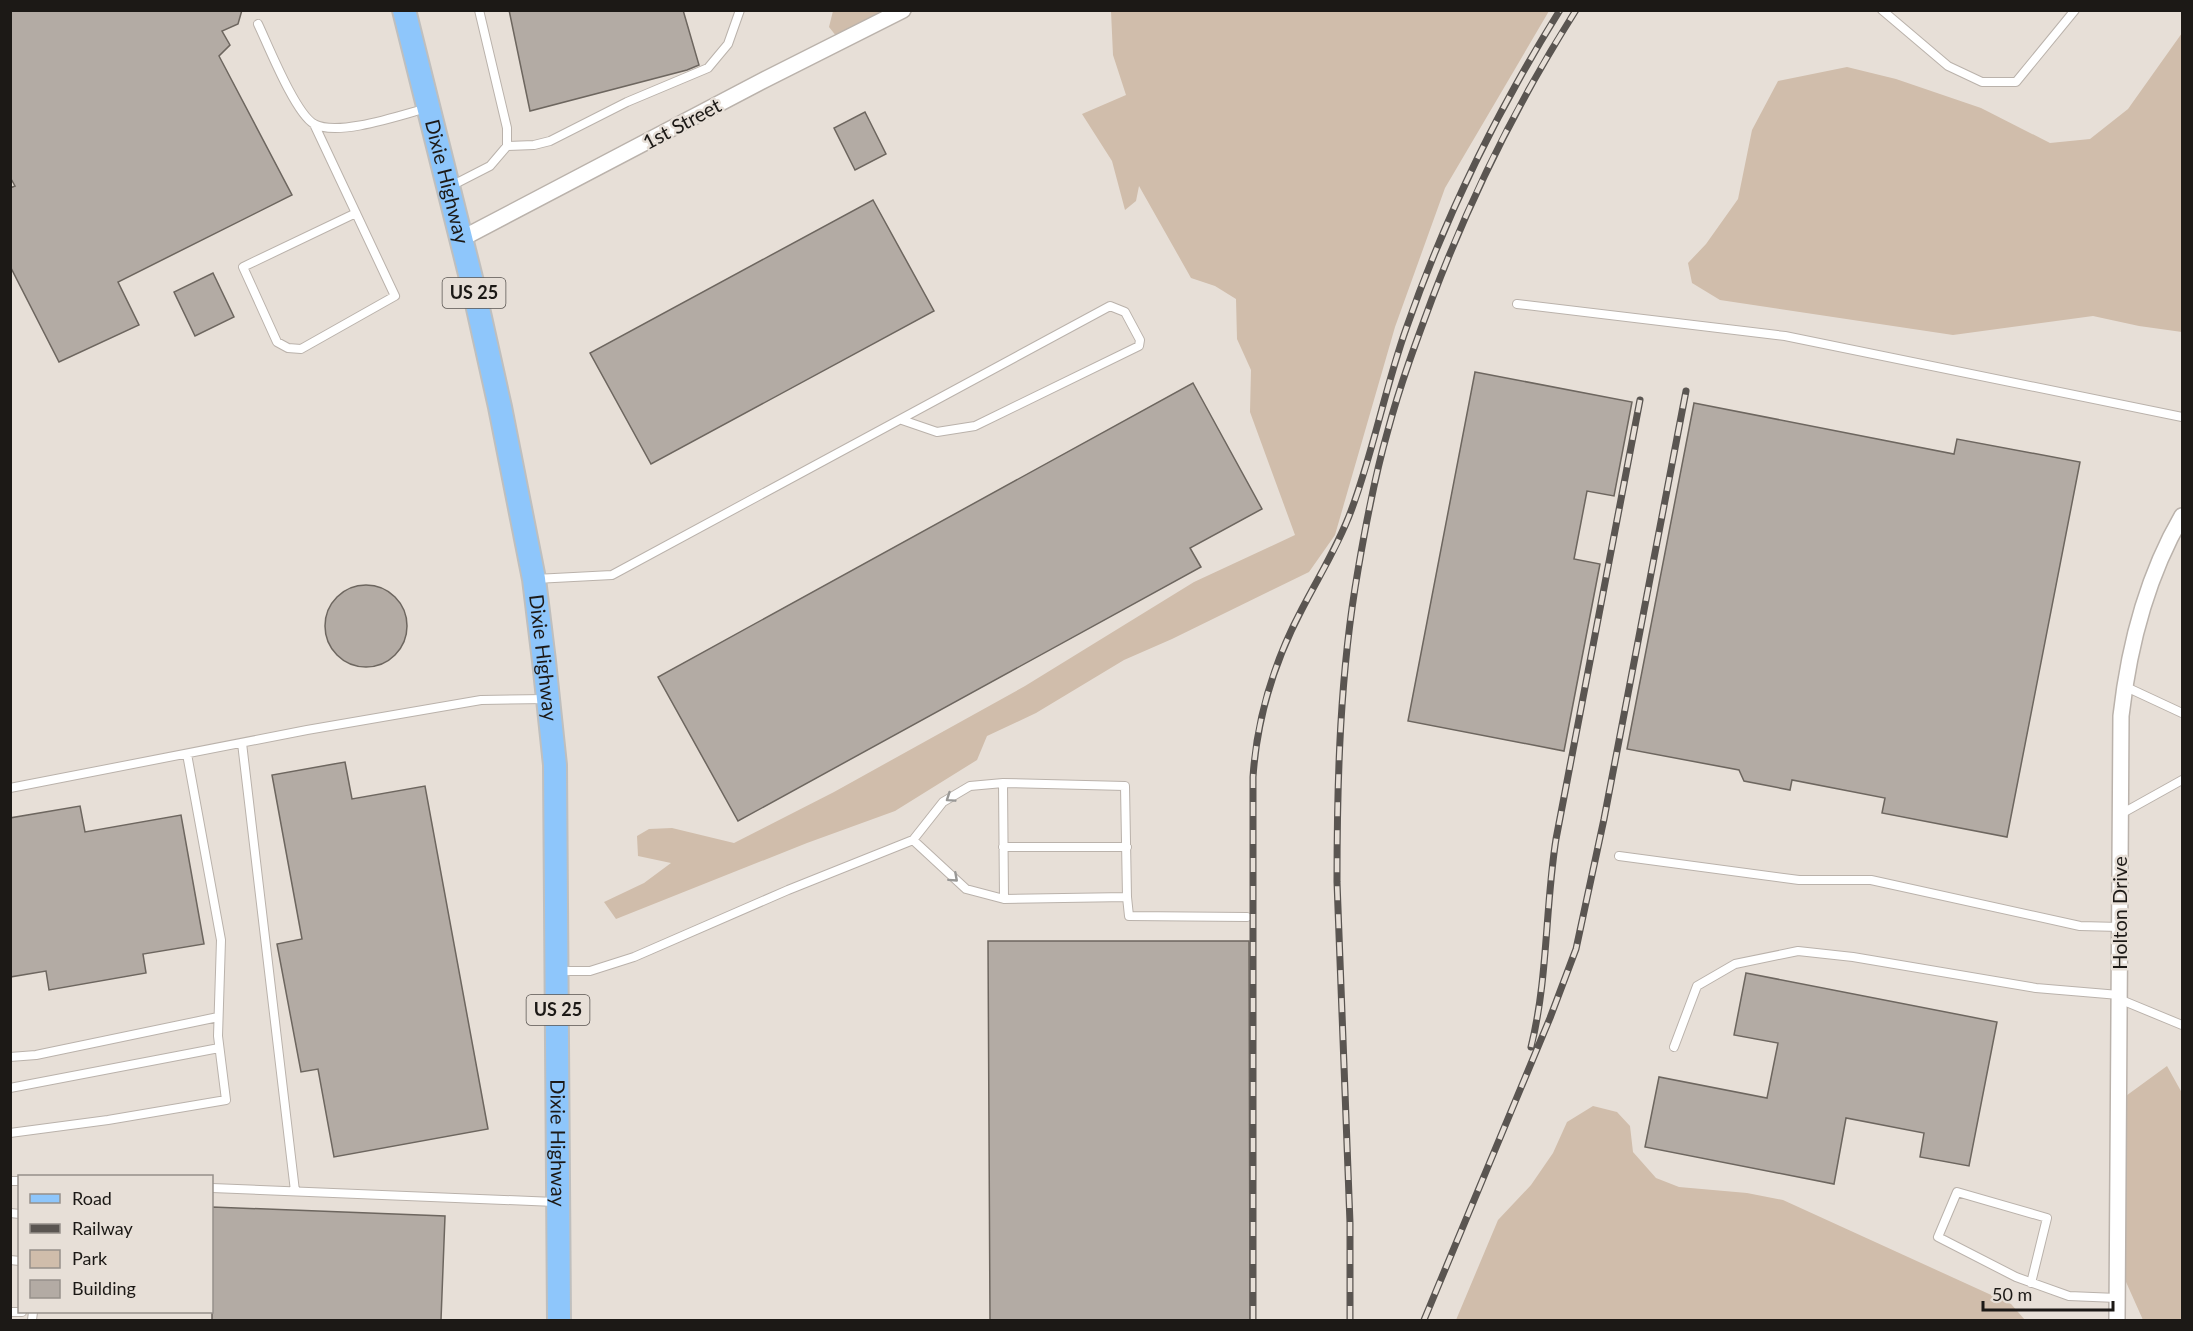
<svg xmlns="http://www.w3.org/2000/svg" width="2193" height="1331" viewBox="0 0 2193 1331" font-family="Lato,sans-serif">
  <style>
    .green { fill: #d0bdab }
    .building { fill: #b3aba4; stroke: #6d665f; stroke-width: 1.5 }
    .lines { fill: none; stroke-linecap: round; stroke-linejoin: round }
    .service-casing { stroke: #bab2ab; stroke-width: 10 }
    .minor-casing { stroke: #bab2ab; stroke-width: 18 }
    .primary-casing { stroke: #bfbfbe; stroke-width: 26 }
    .service { stroke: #fff; stroke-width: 8 }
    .minor { stroke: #fff; stroke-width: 15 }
    .primary { stroke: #8ec6fb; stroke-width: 22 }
    .rail-casing { stroke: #5a5551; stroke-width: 7 }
    .rail { stroke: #e7dfd7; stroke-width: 4.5; stroke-dasharray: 14; stroke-linecap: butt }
    .oneway { stroke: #999896 }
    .labels { text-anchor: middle; stroke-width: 5; stroke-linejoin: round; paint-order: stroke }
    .shield { fill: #e7dfd7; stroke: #595450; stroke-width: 1.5 }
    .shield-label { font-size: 18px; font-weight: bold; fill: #1c1916 }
    .street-label { font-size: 20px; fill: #1c1916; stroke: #e7dfd7 }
  </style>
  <rect width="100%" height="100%" fill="#e7dfd7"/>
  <path class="green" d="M833 11H903L841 42 829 27Z
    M1111 11H1549L1445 188 1395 327 1335 535 1309 572 1172 639 1124 660 1036 713 987 736 977 760 895 811 807 843 616 919 604 902 644 883 671 863 638 856 637 836 649 829 672 828 734 843 834 792 1025 686 1194 582 1295 535 1250 412 1251 370 1237 339 1236 299 1215 286 1191 278 1139 186 1136 201 1125 210 1112 161 1082 114 1126 95 1113 55Z
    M2182 33V332L2139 326 2093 316 1953 335 1720 300 1692 283 1688 263 1706 244 1738 199 1752 130 1778 81 1847 67 1896 79 1981 108 2050 143 2090 139 2128 109Z
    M2167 1066 2182 1093V1320H2143L2118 1264 2119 1101Z
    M1593 1106 1617 1112 1630 1126 1633 1152 1656 1178 1679 1187 1747 1193 1783 1200 2011 1304 2025 1320H1456L1498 1220 1531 1185 1553 1153 1567 1122Z"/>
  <path class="building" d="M10 10H242L238 24 222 31 230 45 219 56 292 195 118 282 139 325 59 362 10 266V188L15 186 10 177Z
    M509 10H683L699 65 687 70 530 111Z
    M865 112 886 154 855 170 834 128Z
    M873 200 934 311 651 464 590 353Z
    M213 273 234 317 195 336 174 292Z
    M1475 372 1632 402 1614 496 1587 491 1574 559 1600 564 1564 751 1408 721Z
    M1193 383 1262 509 1190 548 1201 567 738 821 658 677Z
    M1694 403 1954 454 1957 439 2080 462 2007 837 1882 813 1885 798 1792 780 1790 790 1744 781 1739 770 1627 749Z
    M325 626a41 41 0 1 1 82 0a41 41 0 1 1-82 0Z
    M345 762 352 799 425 786 488 1129 334 1157 318 1069 301 1072 277 944 302 939 272 775Z
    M80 806 85 832 181 815 204 944 143 954 146 973 49 990 46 971 10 977V818Z
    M988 941H1249L1250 1320H990Z
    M1746 973 1997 1022 1969 1166 1920 1157 1924 1133 1846 1118 1834 1184 1645 1147 1659 1077 1767 1098 1778 1043 1734 1035Z
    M212 1207 445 1216 441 1320H212Z"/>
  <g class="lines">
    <defs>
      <path id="service" d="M1882 10 1948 66 1982 82H2016L2075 10
        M258 24C268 45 295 113 314 124 338 137 401 115 427 108
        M314 124 395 296 301 349 288 348 277 342 243 267 356 213
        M507 146 534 145 550 141 627 102 708 68 728 44 740 10
        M449 187 490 166 507 146V128L479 10
        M1517 304 1785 336 2182 417
        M535 579 612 575 1110 306 1125 312 1140 340 1139 346 975 426 937 432 902 420
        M2124 686 2182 713
        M242 743 295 1191
        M1003 783 1004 899
        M10 788 307 730 481 700 547 699
        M2121 814 2182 780
        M1003 847H1127
        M1619 856 1799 880H1871L2080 926 2120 927
        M1127 897 1129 916 1247 917
        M558 971H590L634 957 788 890 913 840 943 802 970 786 1003 783 1125 786 1127 897 1004 899 966 889 913 840
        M2119 999 2182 1025
        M1674 1047 1697 986 1735 964 1798 951 1853 957 2036 988 2119 995
        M10 1057 36 1055 218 1017
        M10 1088 219 1048
        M10 1133 108 1120 226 1100 218 1036 221 940 187 754
        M10 1181H20
        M212 1188 555 1202
        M10 1213 20 1214
        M10 1260 20 1261
        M2031 1283 2047 1218 1957 1192 1938 1237 2016 1277 2069 1296 2117 1298
        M10 1312H22
        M32 1320 33 1312"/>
      <path id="minor" d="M461 239 766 79 903 10
        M2117 1320 2121 716C2129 645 2146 578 2182 516"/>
      <g id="primary">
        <path id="s1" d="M404 10 473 286 500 407 534 579 544 661 555 765 559 1320"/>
      </g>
    </defs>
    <use href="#service" class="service-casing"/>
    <use href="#minor" class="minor-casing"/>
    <use href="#primary" class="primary-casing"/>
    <use href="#service" class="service"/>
    <use href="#minor" class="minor"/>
    <use href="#primary" class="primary"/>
    <defs>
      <path id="rail" d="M1531 1047C1548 979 1545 909 1556 839L1640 400
        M1253 1320V777C1257 717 1274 662 1302 609 1319 576 1338 546 1351 511 1373 453 1385 388 1406 329 1445 217 1497 111 1560 10
        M1350 1320V1223L1337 882C1337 778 1340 673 1358 570 1366 523 1375 475 1388 430 1400 385 1416 342 1432 299 1471 196 1517 103 1576 10
        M1424 1320 1550 1018 1576 949 1604 819 1686 391"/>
    </defs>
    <use href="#rail" class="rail-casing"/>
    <use href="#rail" class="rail"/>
  </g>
  <defs><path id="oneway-chevron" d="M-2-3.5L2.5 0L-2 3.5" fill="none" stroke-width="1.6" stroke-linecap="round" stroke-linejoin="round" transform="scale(1.5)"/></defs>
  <g class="oneway">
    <use href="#oneway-chevron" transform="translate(950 798) rotate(146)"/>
    <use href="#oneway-chevron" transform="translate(954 878) rotate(42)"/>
  </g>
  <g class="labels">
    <g class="shield">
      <rect x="442.5" y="278" width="63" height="30" rx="4.5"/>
      <rect x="526.5" y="995" width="63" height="30" rx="4.5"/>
    </g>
    <g class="shield-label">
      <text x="474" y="299">US 25</text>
      <text x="558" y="1016">US 25</text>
    </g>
    <g class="street-label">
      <text transform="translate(682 124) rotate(-28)" y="7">1st Street</text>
      <text dy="7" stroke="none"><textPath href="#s1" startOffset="177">Dixie Highway</textPath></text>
      <text dy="7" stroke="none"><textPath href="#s1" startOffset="663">Dixie Highway</textPath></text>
      <text transform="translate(2120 913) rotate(-90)" y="7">Holton Drive</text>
      <text dy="7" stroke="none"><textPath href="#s1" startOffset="1149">Dixie Highway</textPath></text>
    </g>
  </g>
  <rect width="2193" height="1331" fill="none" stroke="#1c1916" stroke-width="24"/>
  <rect x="18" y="1175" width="195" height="138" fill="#e7dfd7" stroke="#96908a" stroke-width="1.5"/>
  <rect x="30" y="1194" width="30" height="9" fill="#8ec6fb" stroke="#96908a" stroke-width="1.5"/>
  <text x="72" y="1205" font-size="18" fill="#1c1916">Road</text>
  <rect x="30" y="1224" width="30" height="9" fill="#5a5551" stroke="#96908a" stroke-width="1.5"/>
  <text x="72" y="1235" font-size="18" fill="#1c1916">Railway</text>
  <rect x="30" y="1250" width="30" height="18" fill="#d0bdab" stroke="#96908a" stroke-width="1.5"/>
  <text x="72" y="1265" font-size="18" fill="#1c1916">Park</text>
  <rect x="30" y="1280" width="30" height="18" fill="#b3aba4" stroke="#96908a" stroke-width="1.5"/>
  <text x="72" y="1295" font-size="18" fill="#1c1916">Building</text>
  <path d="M1983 1301v9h130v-9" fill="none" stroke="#1c1916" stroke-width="3"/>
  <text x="1992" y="1301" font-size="18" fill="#1c1916" stroke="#e7dfd7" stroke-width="4.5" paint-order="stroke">50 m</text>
</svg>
